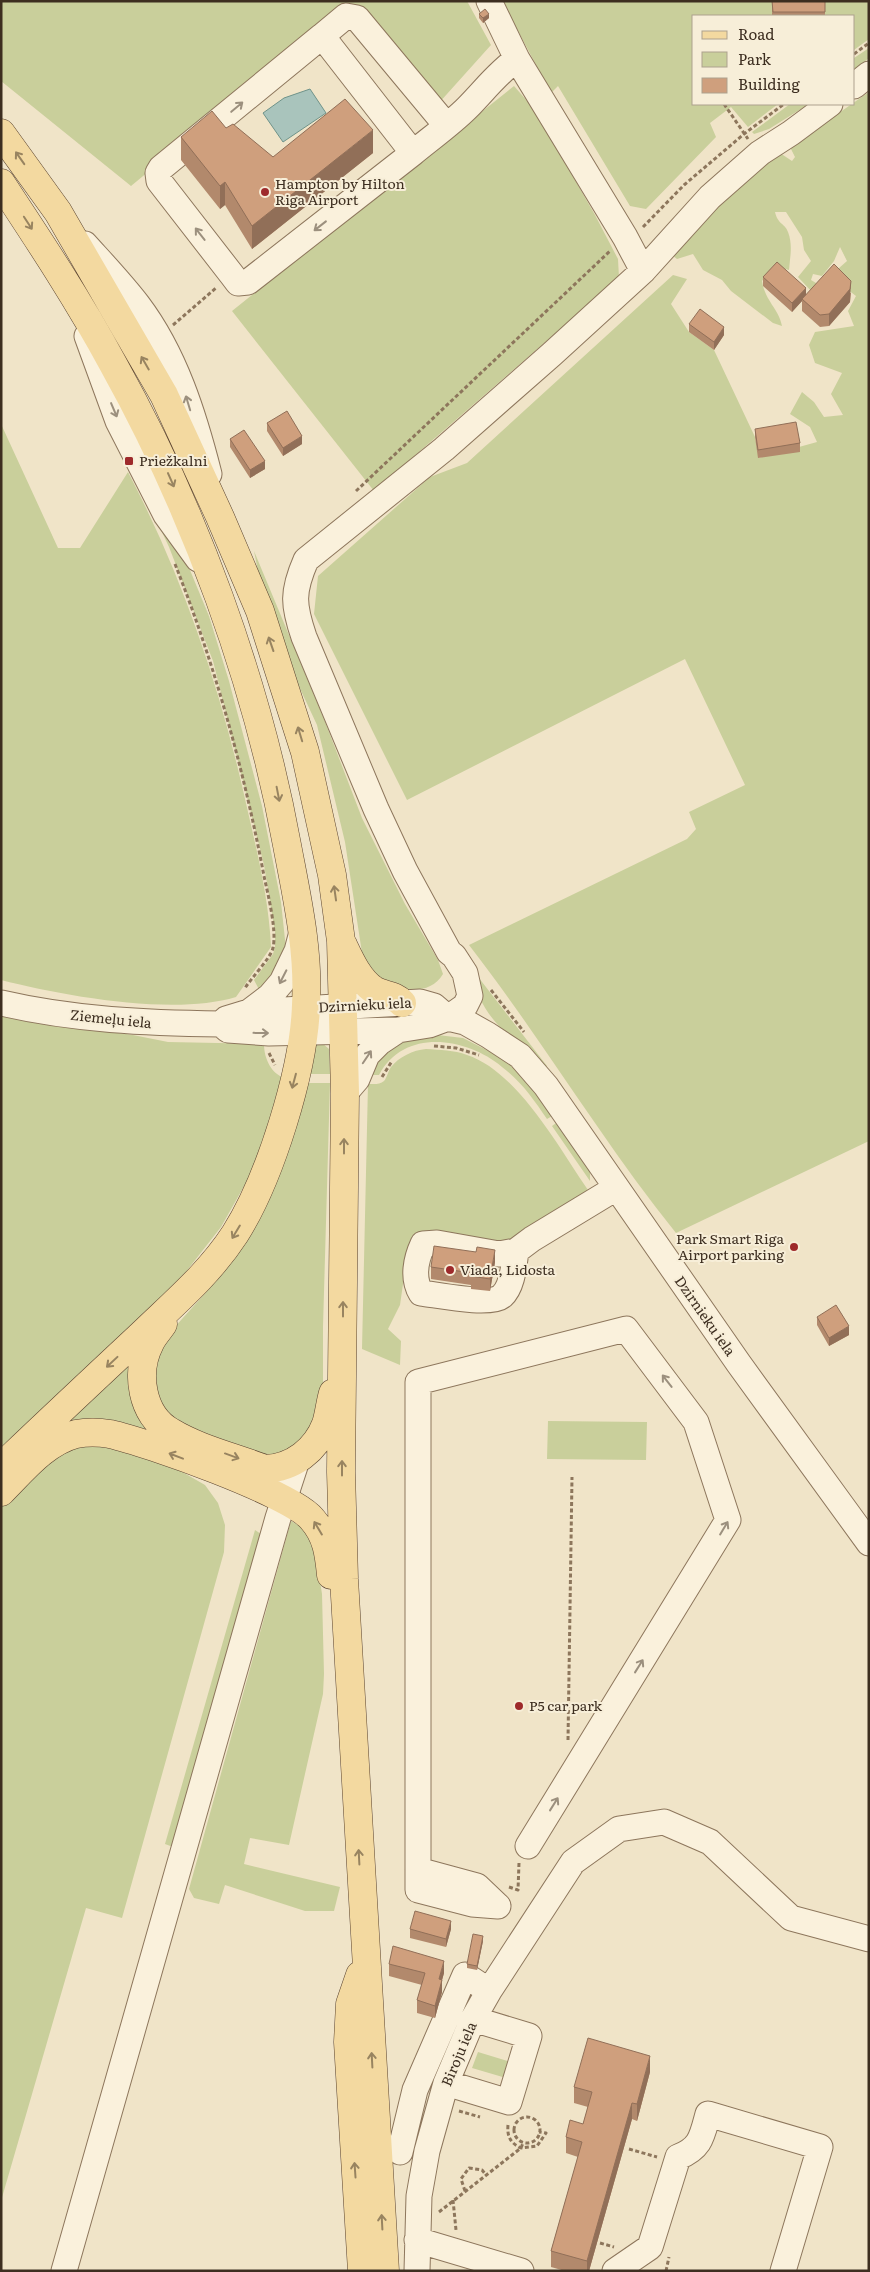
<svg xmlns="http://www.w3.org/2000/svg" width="870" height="2272" viewBox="0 0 870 2272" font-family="Literata,serif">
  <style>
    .green { fill: #c9cf9b }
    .water { fill: #a9c4bc; stroke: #6f938a }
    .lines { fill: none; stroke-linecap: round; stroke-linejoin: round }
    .minor-casing { stroke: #8d765c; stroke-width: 27 }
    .major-casing { stroke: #5b4430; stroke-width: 29 }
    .path { stroke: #8d765c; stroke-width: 3; stroke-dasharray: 4 2.5; stroke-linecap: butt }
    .minor { stroke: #faf1dc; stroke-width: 25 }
    .major { stroke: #f3d9a0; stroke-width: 28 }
    .wall { fill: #b2896c }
    .shaded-wall { fill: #916f58 }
    .building { fill: #cf9f7d; stroke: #916f58 }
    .oneway { stroke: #9c907e }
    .oneway2 { stroke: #988460 }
    .poi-dot { fill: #9e2a2b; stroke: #f7eed8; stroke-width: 2 }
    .labels { text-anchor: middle; stroke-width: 4; stroke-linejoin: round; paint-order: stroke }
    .poi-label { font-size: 14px; fill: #3d2e20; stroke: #f7eed8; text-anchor: start }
    .street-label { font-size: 14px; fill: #3d2e20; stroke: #f7eed8 }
  </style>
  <rect width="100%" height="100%" fill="#f0e4c8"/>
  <path class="green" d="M1 1H467L491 45 438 104 350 5 131 186 1 81Z
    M502 1H869V39L854 50V16H694V104H778L748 127 731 107 710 123 716 137 646 209 630 206 558 86 551 93Z
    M869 48V58L854 70V58Z
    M514 86 535 110 595 215 618 259 619 278 374 491 232 311Z
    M869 92V1141L676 1233C602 1141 542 1039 469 945L687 839 696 829 689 812 745 785 685 659 407 800 314 614 318 576 430 477 467 463 673 275 687 279 671 304 689 332 714 350 755 437 759 458 817 442 810 427 790 414 802 392 814 402 824 417 843 415 831 394 842 373 815 363 809 345 815 332 854 326 848 311 856 296 830 276 847 261 840 247 834 261 822 276 813 274 811 280 821 286 812 292 798 277 811 261 804 250 802 237 786 212H775C778 225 785 223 788 232 793 245 790 257 789 270L773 266 762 281C765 301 779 309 782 326L773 323 731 291 722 280 703 270 693 254 677 259 672 255 714 211 773 157 780 153 792 161 795 157 790 147Z
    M790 104H809L769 129 754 134 752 132Z
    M1 424 58 548H80L128 472C184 579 222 693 248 812 258 856 269 901 271 947L236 997C174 1016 64 996 1 980Z
    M147 500 180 546 209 616 229 681 262 806 281 902 286 949 262 995 254 980 273 954 275 947V932L264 865 213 661 169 547Z
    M254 551 324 719 362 818 405 904 438 960 443 974C429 998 398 989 377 981L362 953 345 842 317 725 296 680 259 576Z
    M472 969 547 1066 543 1067C510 1036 478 1017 472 969Z
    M1 1015 29 1021 133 1035 168 1042 264 1044C264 1058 271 1074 285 1078L256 1165 221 1227 185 1273 1 1455Z
    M429 1034 463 1038 508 1061 554 1115 547 1119C534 1100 521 1081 502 1067 466 1037 404 1028 379 1075H369C376 1044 403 1041 429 1034Z
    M317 1043H322L329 1049 330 1074H306L310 1049Z
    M426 1049C440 1050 454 1050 467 1055 517 1071 559 1148 588 1190L579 1200 506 1244 440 1235 404 1277 400 1305 388 1329 401 1341 400 1365 362 1349 368 1084C373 1084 380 1085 384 1081 387 1078 388 1071 391 1067 399 1057 413 1050 426 1049Z
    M304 1083H330L323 1327V1404L317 1429 279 1459 189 1433 156 1403 151 1364 163 1340 219 1278 251 1234 262 1212Z
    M559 1121 590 1168V1181L552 1126Z
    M132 1358 167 1438 64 1423Z
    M548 1421 647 1422 646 1460 547 1459Z
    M85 1441 151 1454 205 1485 218 1503 225 1525 224 1552 122 1918 86 1908 1 2201V1501L41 1463Z
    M291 1521 303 1528 314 1542 322 1594 324 1674 323 1694 289 1845 250 1838 244 1864 340 1887 334 1911H305L225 1885 219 1904 194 1898 189 1889Z
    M255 1530 261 1534 173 1847 165 1844Z
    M478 2052 511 2062 506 2078 472 2068Z"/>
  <path class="water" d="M310 89 326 113 283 142 263 113 284 98Z"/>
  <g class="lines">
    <defs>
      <path id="minor" d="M489 1 517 59 625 237 643 271
        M322 36 161 168 158 173 159 181 232 275 238 283 248 282 413 153
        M854 86 869 74
        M446 125 357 18 346 16 322 36 413 153C431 138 451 124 467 108 484 91 498 72 517 59
        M85 244C103 264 122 284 138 305 175 354 194 415 209 474
        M87 336 118 421 166 515 198 559
        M1 1003C74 1020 147 1023 221 1024L228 1030 269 1033 398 1030 429 1025 448 1018 465 1006 470 996 465 973 454 956 449 952 405 871 376 809 304 637C293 605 292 592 306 560L444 449 552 354 643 271 710 197 760 153 791 133 830 104
        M249 1012 270 996 282 982 297 951 302 932
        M221 1024 226 1019 249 1012 420 1002 434 1006 448 1018 465 1022 488 1035 520 1056 546 1086 739 1364 869 1543
        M345 1093 357 1079 367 1055 380 1042 398 1030
        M516 1251C514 1264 513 1286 502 1296 490 1306 438 1295 421 1293 412 1278 416 1259 423 1244L437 1243 499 1254 516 1251 532 1239 616 1188
        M418 1870 477 1886 498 1906
        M498 1906 472 1904 418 1890V1382L626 1329 696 1422 728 1520 528 1846
        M446 2083 509 2102 529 2036 473 2019
        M400 2152 415 2090 465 1975 489 1991
        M417 2240 521 2271
        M64 2271 278 1518 297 1460
        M417 2271 419 2196 427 2151 446 2083 473 2019 489 1991 573 1862 619 1829 664 1822 710 1842 791 1918 869 1939
        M615 2271 650 2247 678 2157C701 2148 702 2136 708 2114L820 2147 783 2271"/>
      <path id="major" d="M1 133 58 212 164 395 220 517 260 611 305 752 332 875 341 941 345 1093 341 1472 344 1579 385 2271
        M1 183C40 242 79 301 113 364 194 509 257 681 287 845 297 898 309 950 306 1005 304 1070 270 1179 235 1234 209 1274 174 1303 140 1336 94 1379 47 1423 1 1467
        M343 945C350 960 359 980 374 990 384 996 394 994 402 1003
        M163 1324C159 1330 153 1336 150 1343 135 1372 141 1415 171 1432 199 1449 234 1457 265 1469 293 1468 316 1450 326 1424 329 1415 330 1403 333 1393
        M1 1492C23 1470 45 1442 76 1434 86 1432 99 1432 110 1434 146 1442 291 1493 312 1519 327 1536 329 1554 331 1575
        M360 1975 350 2004 348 2042 362 2271"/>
    </defs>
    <use href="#minor" class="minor-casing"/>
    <use href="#major" class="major-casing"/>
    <path class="path" d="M854 54 869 43
      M724 104 748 139
      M643 227 684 185 744 134 784 104
      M173 325 216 288
      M356 491 610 251
      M175 564C215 665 244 770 264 876 268 895 277 930 273 948 270 959 252 977 245 988
      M491 990 524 1032
      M434 1046 456 1048 479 1055
      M269 1053 275 1065
      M382 1077 392 1061
      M568 1740 572 1477
      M509 1887 518 1890 519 1863
      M459 2111 480 2117
      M514 2130a13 13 0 1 1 26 0a13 13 0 1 1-26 0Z
      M508 2125C507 2136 510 2143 521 2148L537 2146 546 2133 539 2132
      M629 2149 657 2157
      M465 2191 461 2179 469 2168 482 2170 486 2175
      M453 2200 456 2230
      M439 2212 521 2148 523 2143
      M600 2243 614 2247
      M666 2271 669 2257"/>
    <use href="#minor" class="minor"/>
    <use href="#major" class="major"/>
  </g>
  <path class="wall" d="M772 1H825V16H772Z
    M479 14 489 18 483 23 479 18Z
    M226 128 273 157 373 153 252 249 225 205 220 209 181 160V137Z
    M763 277 806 294 851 293 850 302 829 326 820 327 802 311V301L792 312 763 286Z
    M689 324 724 335 714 350 689 332Z
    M267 423 302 444 283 456 267 431Z
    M755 429 800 443V452L758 458 755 437Z
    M230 439 265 469 250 478 230 447Z
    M495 1262 490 1291 471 1289V1285L431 1279V1267Z
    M817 1317 849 1335 829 1346 817 1325Z
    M410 1929H451L446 1947 410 1938Z
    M483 1941 477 1970 467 1968V1964Z
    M389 1964 444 1973 442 1980V1992L435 2018 417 2013V2000L422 1985 389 1976Z
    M650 2072 637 2121 632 2119 589 2271H565L551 2267V2251L578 2157 566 2153V2137L583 2124 588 2107 574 2103V2087Z"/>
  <path class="shaded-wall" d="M489 14V18L483 23V18Z
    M373 130V153L252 249V226Z
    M225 182V205L220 209V186Z
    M851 281 850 302 829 326V314Z
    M806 288V296L802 299V301L792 312V303Z
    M724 327V335L714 350V342Z
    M302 436V444L283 456V448Z
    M265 461V469L250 478V470Z
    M495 1250V1262L490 1291V1279Z
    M849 1326V1335L829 1346V1338Z
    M451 1921V1929L446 1947V1939Z
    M483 1936V1941L477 1970V1966Z
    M444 1961V1973L439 1991V1979Z
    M442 1980V1992L435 2018V2006Z
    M650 2056V2072L637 2121V2104Z
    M632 2103V2119L589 2271H587V2261Z"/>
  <path class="building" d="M772 1H825V12H773Z
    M485 9 489 14 483 18 479 14Z
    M345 99 373 130 252 226 225 182 220 186 181 137 212 111 226 128 233 124 273 157Z
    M777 262 806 288 792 303 763 277Z
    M834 264 851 281 850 289 829 314 820 315 802 299Z
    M700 309 724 327 714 342 689 324Z
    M287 411 302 436 283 448 267 423Z
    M796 422 800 443 758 450 755 429Z
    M244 430 265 461 250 470 230 439Z
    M434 1246 476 1252 477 1247 495 1250 490 1279 471 1276 472 1273 431 1267Z
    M836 1305 849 1326 829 1338 817 1317Z
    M415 1911 451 1921 446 1939 410 1929Z
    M473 1934 483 1936 477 1966 467 1964Z
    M393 1946 444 1961 439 1979 442 1980 435 2006 417 2000 425 1973 389 1964Z
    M588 2038 650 2056 637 2104 632 2103 587 2261 551 2251 582 2142 566 2137 570 2120 583 2124 592 2092 574 2087Z"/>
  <defs><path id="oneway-shaft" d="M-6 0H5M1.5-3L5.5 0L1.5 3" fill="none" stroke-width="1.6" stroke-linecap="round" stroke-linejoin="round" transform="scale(1.25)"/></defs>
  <g class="oneway">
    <use href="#oneway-shaft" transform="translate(237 107) rotate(-40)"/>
    <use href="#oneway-shaft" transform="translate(320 226) rotate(142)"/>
    <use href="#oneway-shaft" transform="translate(200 234) rotate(-128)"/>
    <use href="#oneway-shaft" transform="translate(188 403) rotate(-107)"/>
    <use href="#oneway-shaft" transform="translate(114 410) rotate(67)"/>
    <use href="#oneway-shaft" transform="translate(283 977) rotate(117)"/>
    <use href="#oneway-shaft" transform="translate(261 1033) rotate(1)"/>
    <use href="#oneway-shaft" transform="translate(367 1057) rotate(-56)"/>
    <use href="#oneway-shaft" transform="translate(667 1381) rotate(-128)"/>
    <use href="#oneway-shaft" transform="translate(724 1528) rotate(-59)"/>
    <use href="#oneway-shaft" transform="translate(639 1666) rotate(-58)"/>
    <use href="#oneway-shaft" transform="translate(554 1804) rotate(-58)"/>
  </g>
  <g class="oneway2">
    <use href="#oneway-shaft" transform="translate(20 158) rotate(-125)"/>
    <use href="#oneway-shaft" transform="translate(28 223) rotate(57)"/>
    <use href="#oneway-shaft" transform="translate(145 363) rotate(-120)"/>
    <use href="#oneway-shaft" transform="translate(171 480) rotate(66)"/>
    <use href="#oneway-shaft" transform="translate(271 644) rotate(-109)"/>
    <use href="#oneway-shaft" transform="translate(300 734) rotate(-107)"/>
    <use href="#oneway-shaft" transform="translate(278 794) rotate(79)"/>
    <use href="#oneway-shaft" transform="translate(335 893) rotate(-98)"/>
    <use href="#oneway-shaft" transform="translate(294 1081) rotate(105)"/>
    <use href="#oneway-shaft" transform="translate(344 1146) rotate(-90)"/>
    <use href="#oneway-shaft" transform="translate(236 1232) rotate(121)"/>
    <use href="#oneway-shaft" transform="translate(343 1309) rotate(-90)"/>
    <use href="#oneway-shaft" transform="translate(112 1362) rotate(137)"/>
    <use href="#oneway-shaft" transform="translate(176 1456) rotate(-159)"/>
    <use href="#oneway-shaft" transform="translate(232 1456) rotate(20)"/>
    <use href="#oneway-shaft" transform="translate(342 1468) rotate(-90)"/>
    <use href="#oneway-shaft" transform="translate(318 1528) rotate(-121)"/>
    <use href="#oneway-shaft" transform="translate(359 1857) rotate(-93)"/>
    <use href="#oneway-shaft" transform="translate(372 2060) rotate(-93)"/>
    <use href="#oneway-shaft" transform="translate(355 2170) rotate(-94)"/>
    <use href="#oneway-shaft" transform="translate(382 2222) rotate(-93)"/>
  </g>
  <g class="poi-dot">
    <circle cx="265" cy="192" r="5"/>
    <rect x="124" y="456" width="10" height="10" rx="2.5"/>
    <circle cx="794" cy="1247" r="5"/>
    <circle cx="450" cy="1270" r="5"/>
    <circle cx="519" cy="1706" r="5"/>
  </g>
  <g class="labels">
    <g class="poi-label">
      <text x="275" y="189">Hampton by Hilton<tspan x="275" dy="16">Riga Airport</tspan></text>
      <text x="139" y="466">Priežkalni</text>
      <text x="784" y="1244" text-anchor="end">Park Smart Riga<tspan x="784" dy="16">Airport parking</tspan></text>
      <text x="460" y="1275">Viada, Lidosta</text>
      <text x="529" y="1711">P5 car park</text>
    </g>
    <g class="street-label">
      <text transform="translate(365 1005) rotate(-3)" y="5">Dzirnieku iela</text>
      <text transform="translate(111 1019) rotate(6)" y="5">Ziemeļu iela</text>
      <text transform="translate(705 1316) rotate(55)" y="5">Dzirnieku iela</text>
      <text transform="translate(459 2054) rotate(-67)" y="5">Biroju iela</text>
    </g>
  </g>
  <rect width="870" height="2272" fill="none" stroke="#3d2e20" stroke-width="5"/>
  <rect x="692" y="15" width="162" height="90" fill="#f7eed8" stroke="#ada18e"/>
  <rect x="702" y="31" width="25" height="8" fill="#f3d9a0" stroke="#ada18e"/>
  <text x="738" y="40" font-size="15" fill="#3d2e20">Road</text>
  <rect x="702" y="52" width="25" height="15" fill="#c9cf9b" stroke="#ada18e"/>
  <text x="738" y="65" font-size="15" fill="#3d2e20">Park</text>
  <rect x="702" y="78" width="25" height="15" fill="#cf9f7d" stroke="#ada18e"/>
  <text x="738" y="90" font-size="15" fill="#3d2e20">Building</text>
</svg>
